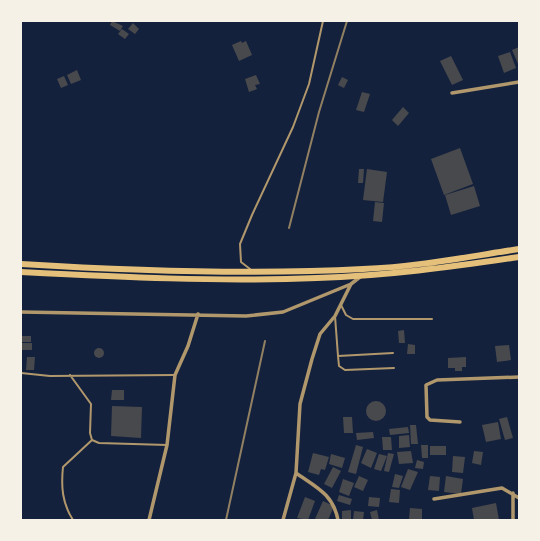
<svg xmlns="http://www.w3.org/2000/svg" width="540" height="541" viewBox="0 0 540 541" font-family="Figtree,sans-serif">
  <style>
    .building { fill: #48494c }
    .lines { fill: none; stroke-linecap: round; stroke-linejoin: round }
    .service { stroke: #b1986c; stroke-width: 2 }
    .minor { stroke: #b1986c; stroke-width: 3.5 }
    .trunk { stroke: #e5c07b; stroke-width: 6 }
    .rail { stroke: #918062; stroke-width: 2 }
  </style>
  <rect width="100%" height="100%" fill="#14213d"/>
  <path class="building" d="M112 21 123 26 120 31 110 25Z
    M133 23 139 29 135 34 128 29Z
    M122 29 129 34 125 39 118 34Z
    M241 41 242 43 246 41 252 55 239 61 232 45Z
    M519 47V66L512 50Z
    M510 52 516 68 504 73 498 56Z
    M451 56 463 80 452 85 440 61Z
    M77 70 81 80 71 84 67 75Z
    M256 75 260 84 255 85 257 89 249 92 245 79Z
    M64 76 68 85 61 88 57 79Z
    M342 77 348 80 344 88 338 85Z
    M362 92 370 94 364 112 356 110Z
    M403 107 409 113 398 126 392 120Z
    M460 148 473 184 444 195 431 159Z
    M359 169H364L363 183H358Z
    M367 169 387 172 383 202 363 200Z
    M474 186 480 206 451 215 445 195Z
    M375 202 384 203 382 222 373 221Z
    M404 330 405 343H399L398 331Z
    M21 336H31V342H21Z
    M21 343H32V350H21Z
    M408 344 415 345V354H407Z
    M509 345 511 360 497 362 495 346Z
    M94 353a5 5 0 1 1 10 0a5 5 0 1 1-10 0Z
    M27 357H35L34 370H26Z
    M466 357V367H462V371H455V368H448V358Z
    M112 390H124V400H111Z
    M366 411a10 10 0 1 1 20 0a10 10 0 1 1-20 0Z
    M112 406 142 407 141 438 111 436Z
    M343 417H352L353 433H344Z
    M507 417 513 438 505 440 499 419Z
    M498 422 501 439 486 442 482 425Z
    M410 425H416L418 444H411Z
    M408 427 409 433 390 435 389 429Z
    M373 432 374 438 357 440 356 433Z
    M409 435 410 447 399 448V436Z
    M382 437H391L392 450H383Z
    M356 445 363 447 356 474 348 472Z
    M421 445H428V458H422Z
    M430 446H446V455H430Z
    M367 449 377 453 371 468 361 463Z
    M411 451 413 463 399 464 397 452Z
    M474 451 483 452 481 465 472 463Z
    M313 453 329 457 325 470 321 469 319 475 308 472Z
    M388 453 394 454 389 472 384 471Z
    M331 454 345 458 342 468 329 464Z
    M379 454 387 456 381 471 374 469Z
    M453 456 465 457 463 473 452 472Z
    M417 460 424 462 423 469 415 468Z
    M333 467 341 471 332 488 324 484Z
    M408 469 418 472 410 490 401 487Z
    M395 474 403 476 399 488 392 487Z
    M359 476 368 480 363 491 354 487Z
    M430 476 440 477 439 491 428 490Z
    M446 476 463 479 461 494 444 492Z
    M343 479 354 483 349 496 339 492Z
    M391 489 400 490 399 503 389 502Z
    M339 495 352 499 350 505 337 501Z
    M305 497 315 501 308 520 297 518Z
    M369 497 380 498 379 507 368 506Z
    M323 501 334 506 328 520H319L315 519Z
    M496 503 499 520H474L472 508Z
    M410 508 422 509V520L409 519Z
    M351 510V520H342V511Z
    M377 510 379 520H372L370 512Z
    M354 511 364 512 363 520H353Z"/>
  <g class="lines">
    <path class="service" d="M250 269 241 262 240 244 252 215 293 127 309 84 323 21
      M341 305 346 315 353 319H432
      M335 316 338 356 393 353
      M338 356 339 366 345 370 394 368
      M21 373 50 376 175 375
      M70 375 91 404 90 433 92 440 99 443 167 445
      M73 520C62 503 61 486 63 467L92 440"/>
    <path class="minor" d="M452 93 519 82
      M21 312 246 316 283 312 351 284 360 277
      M460 422 430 420 427 417 426 385 437 380 519 377
      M296 473C316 487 333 494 338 520
      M434 499 502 488 519 498
      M149 520 167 445 175 375 188 346 198 314
      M283 520 296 473 300 404 312 359 320 334 335 316 351 284
      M513 520V493"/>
    <path class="trunk" d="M21 264C135 271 249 275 363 269 415 267 467 257 519 249
      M21 272C119 277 219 282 317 278 385 276 452 267 519 257"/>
    <path class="rail" d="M289 228 319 112 347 21
      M226 520 265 341"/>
  </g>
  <rect width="540" height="541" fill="none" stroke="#f6f1e7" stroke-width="44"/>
</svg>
